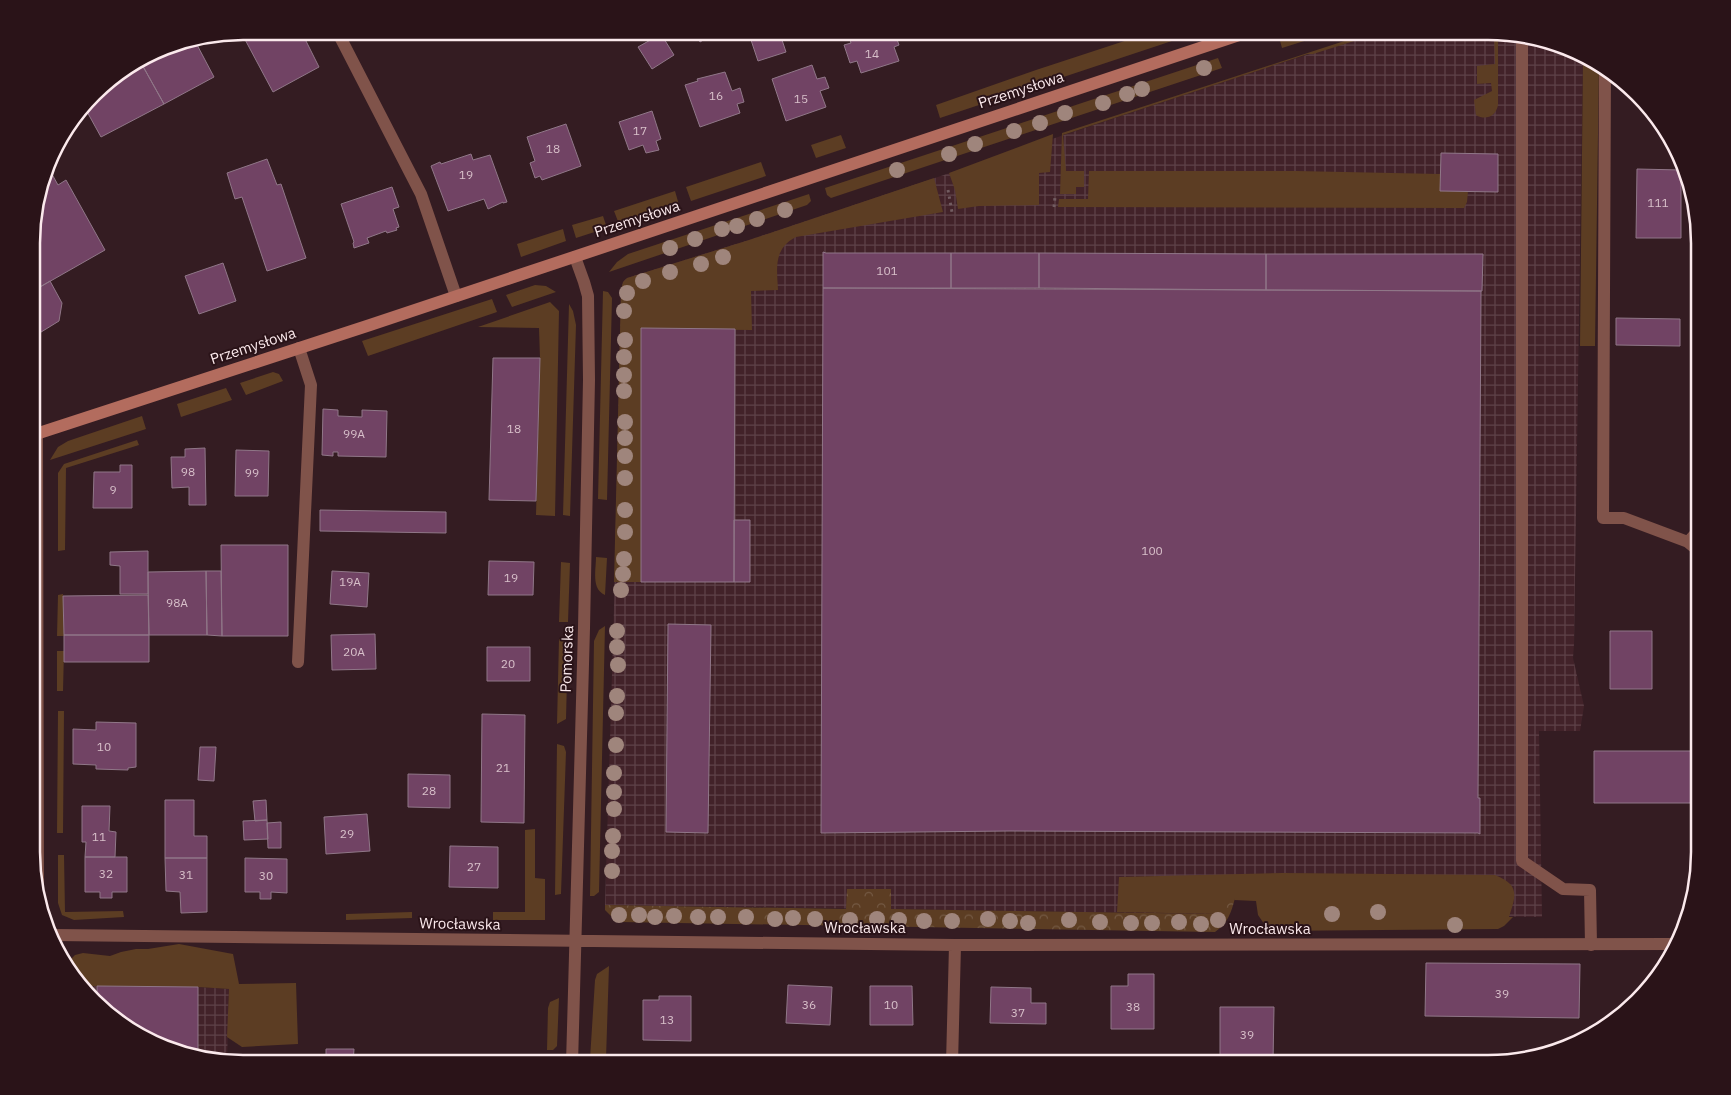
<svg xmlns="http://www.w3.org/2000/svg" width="1731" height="1095" viewBox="0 0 1731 1095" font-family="'IBM Plex Sans',sans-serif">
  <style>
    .industrial { fill: url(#industrial-grid) }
    .grass { fill: #5c3d23 }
    .forest { fill: url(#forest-crowns) }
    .building { fill: #714364; stroke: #907788 }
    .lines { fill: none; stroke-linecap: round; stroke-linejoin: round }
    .path { stroke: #725c61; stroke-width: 3; stroke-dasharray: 2.5 4; stroke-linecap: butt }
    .lane { stroke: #80534a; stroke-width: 12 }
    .street { stroke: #80534a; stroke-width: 12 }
    .secondary { stroke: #b36c5e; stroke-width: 12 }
    .tree { fill: #9f857c }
    .labels { text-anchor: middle; stroke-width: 4; stroke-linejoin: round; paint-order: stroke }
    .number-label { font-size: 12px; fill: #d8c0ca }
    .street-label { font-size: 15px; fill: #fbe9ec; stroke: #2a1318 }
    .rim { fill: none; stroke: #fbe9ec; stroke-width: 2.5 }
  </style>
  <defs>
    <pattern id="industrial-grid" width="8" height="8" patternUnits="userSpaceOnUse" patternTransform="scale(1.25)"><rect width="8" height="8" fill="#422229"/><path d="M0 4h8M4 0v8" fill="none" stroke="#5e4248"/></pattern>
    <pattern id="forest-crowns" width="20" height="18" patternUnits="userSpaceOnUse" patternTransform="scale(1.25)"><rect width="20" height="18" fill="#5c3d23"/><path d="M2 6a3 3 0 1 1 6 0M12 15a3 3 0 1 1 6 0" fill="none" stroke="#745943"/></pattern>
  </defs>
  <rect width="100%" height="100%" fill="#341c22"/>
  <path class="industrial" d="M1386 31H1488L1543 39 1583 57 1574 644 1573 658 1584 706 1580 731H1539L1542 917 1393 915 1394 899 1220 898 1219 914 605 905 614 608 621 290 623 282 627 278 749 240 1280 63Z
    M83 986 198 987 229 989 227 1061 175 1053 126 1028Z"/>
  <path class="grass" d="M1155 31H1189L1190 35 940 118 936 105 1036 70Z
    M1297 31H1336L1282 48 1279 37Z
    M1375 31H1386L1313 54H1308L1063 135 1066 171H1084V187H1076V194H1060L1062 133Z
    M1494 32 1498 33V105C1496 116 1486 121 1476 115L1474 100 1492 91 1491 83 1477 84V66L1495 64Z
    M1583 57 1599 64 1595 346H1580Z
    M1218 58 1222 68 834 197 831 198 827 195 825 188Z
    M1053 134 1050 172 1039 173V205L979 206 958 209 955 190 949 173Z
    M841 135 846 148 816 158 811 145Z
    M761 162 766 176 691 201 686 187Z
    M1089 171H1297L1440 174V191H1468L1467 202 1464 208H1458L1058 207 1059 199H1088Z
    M934 178 943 212 796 237C773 249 777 268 778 290L751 291 752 330 641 329V582H614L621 290 623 282 627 278 749 240Z
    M675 191 679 205 619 224 614 211Z
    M809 194 811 201 807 205 609 272 617 262 628 254Z
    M603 216 607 228 576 238 572 225Z
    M563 229 566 241 521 257 517 244Z
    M535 285 546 286 556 292 512 307 506 295Z
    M603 291 608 292 612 298 607 500 598 499Z
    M492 299 497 312 368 356 362 341Z
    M550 302 559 311 555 516 536 515 540 358 539 328 478 327Z
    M569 304 573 311 576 325 570 516 563 515Z
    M273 372 279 374 283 381 246 395 240 383Z
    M226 388 232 400 181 417 177 404Z
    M142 416 146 429 50 460 58 447 68 441Z
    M137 440 139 445 66 468 65 550 58 551V473L64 464Z
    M596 557 607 558 605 595C591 589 596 570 596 557Z
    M561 562 570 563 568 622H559Z
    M63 594 64 636H57L58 595Z
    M605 626 599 892 594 896H590L594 641 599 630Z
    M559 639H568L566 719 557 724Z
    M57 651H64L63 691H57Z
    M58 711H64L63 833H57Z
    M557 744 564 746 566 752 561 894 555 895Z
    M535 829V878L545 879V920H493V912H525V830Z
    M58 855H64L65 912 123 911 124 917 74 920 62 915 58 903Z
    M1283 873 1495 875C1520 885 1516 895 1509 917H1513L1504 926 1498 929 1269 931 1258 915 1256 901 1234 900 1235 898 1219 914 1117 912 1119 877Z
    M412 912V918L346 920V914Z
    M179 944 233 954 239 984 296 983 298 1044 242 1047 227 1037 229 989 198 987 83 986 66 968 68 962 75 955 83 953 110 956 121 952 136 949H148Z
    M609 966 606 1059H590L595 980 597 974Z
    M559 998 557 1046 553 1050H547L548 1008 550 1002Z"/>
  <path class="forest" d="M847 889H891V909L1219 914V898H1235C1231 913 1228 923 1215 932L621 922 613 918 605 910V905L846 909Z"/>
  <path class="building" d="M301 31 319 67 273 92 241 32Z
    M694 31H718L700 42Z
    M758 31H779L786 52 758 61 749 34Z
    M889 31V33L894 31 899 45 894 47 899 61 861 73 857 61 850 63 844 45 851 43 847 32Z
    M661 34 674 55 652 69 638 47Z
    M195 41 214 77 164 104 140 61 162 47Z
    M140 61 164 104 101 137 85 108 103 84Z
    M812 65 817 79 825 77 829 88 820 91 826 107 786 121 772 79Z
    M725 72 732 91 740 88 744 102 737 104 740 113 700 127 685 85 698 81 697 79Z
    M652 111 661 139 656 141 659 150 646 153 643 145 629 150 619 122Z
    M566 124 581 166 542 180 540 176 535 178 530 163 535 161 527 137Z
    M1441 153 1498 154V192L1440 191Z
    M471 154 473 160 490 155 507 202 503 203V202L488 209 484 199 448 211 431 166 440 162 441 164Z
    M267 159 277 185 281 184 306 258 267 271 242 197 235 199 227 173Z
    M48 167 58 185 66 180 105 250 33 291V216Z
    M1637 169 1681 170V238H1636Z
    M392 187 399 207 393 209 399 227 396 228 397 230 387 233 386 231 367 238 369 243 354 248 353 243 354 242 341 204Z
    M823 252 826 253H951V288H823Z
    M951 253H1039V288H951Z
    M1039 253 1266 254V290L1039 288Z
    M1266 254H1483L1482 291 1266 290Z
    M223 263 236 301 199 314 185 276Z
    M50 281 62 303 59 321 33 337V291Z
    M823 288 1481 291 1478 798H1480V834L1478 833 1009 831 821 833Z
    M1616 318 1680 319V346L1616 345Z
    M641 328 735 329 734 582H641Z
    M493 358H540L536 501 489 500Z
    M323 409 338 410V416L362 417V410L387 411 386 457 338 456V452H333V456L322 455Z
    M205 448 206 505H189V487L172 488 171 457H185V449Z
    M236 450 269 451 268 496H235Z
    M120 465H132V508H93L94 472H120Z
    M320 510 446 512V533L320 531Z
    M734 520H750V582H734Z
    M221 545H288V636H222Z
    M148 551V594H120V566L110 565V552Z
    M489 561 534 562 533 595H488Z
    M206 571 207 635H149L148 572Z
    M206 571H221L222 636 207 635Z
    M332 571 369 573 367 607 330 604Z
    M148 595 149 635H64L63 596Z
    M668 624 711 625 708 833 666 832Z
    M1610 631H1652V689H1610Z
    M375 634 376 669 332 670 331 635Z
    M64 635H149V662H64Z
    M487 647H530V681H487Z
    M482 714 525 715 524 823 481 822Z
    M96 722 136 723V767L128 768V770L96 769V765L73 764V729L96 730Z
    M200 747H216L214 781 198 780Z
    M1594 751H1699V803H1594Z
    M408 774 450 775V808L408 807Z
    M165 800H194V836H207V858H165Z
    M266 800 267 820 255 821 253 801Z
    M82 806H110L109 831 116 832 115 857H85L86 842H82Z
    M367 814 370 851 326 854 324 817Z
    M267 820 268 839 244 840 243 821Z
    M281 822V848H268L267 823Z
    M450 846 498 847V888L449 887Z
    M85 857H127V892H112V898H100V892H85Z
    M165 858H207V912L181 913 180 892 166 891Z
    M245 858 287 859V893L271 892V899H260V892H245Z
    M1426 963 1580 964 1579 1018 1425 1016Z
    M1128 974H1154V1029H1111V986H1128Z
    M788 985 832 987 830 1025 786 1023Z
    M97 986 198 987V1053L174 1052 126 1028 97 1000Z
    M870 986H912L913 1025H870Z
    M991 987 1031 988V1003H1046V1024L990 1023Z
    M659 996H691V1041L643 1040V1000H659Z
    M1220 1007H1274L1273 1063H1220Z
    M326 1049H354L353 1064H326Z"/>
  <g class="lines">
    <path class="path" d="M948 190 952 212
      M1054 207 1055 197"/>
    <path class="lane" d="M337 31 421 194 456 296
      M1522 36V861L1563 889 1590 890 1591 945
      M1605 66 1603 518H1624L1688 542 1699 551
      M1688 542 1699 530
      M298 662 311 385 299 348"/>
    <path class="street" d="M37 434 38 893
      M54 935 955 945 1676 944
      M572 1064 584 628 589 380 588 296 584 282 575 257
      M952 1064 955 945"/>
    <path class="secondary" d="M33 435 370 325 1251 31"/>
  </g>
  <g class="tree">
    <circle cx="1204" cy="68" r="8"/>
    <circle cx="1142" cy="89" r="8"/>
    <circle cx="1127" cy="94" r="8"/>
    <circle cx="1103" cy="103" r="8"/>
    <circle cx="1065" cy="113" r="8"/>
    <circle cx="1040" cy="123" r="8"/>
    <circle cx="1014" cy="131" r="8"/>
    <circle cx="975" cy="144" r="8"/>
    <circle cx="949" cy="154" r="8"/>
    <circle cx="897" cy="170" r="8"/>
    <circle cx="785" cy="210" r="8"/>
    <circle cx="757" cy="219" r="8"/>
    <circle cx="737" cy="226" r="8"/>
    <circle cx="722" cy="229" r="8"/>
    <circle cx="695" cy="239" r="8"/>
    <circle cx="670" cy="248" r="8"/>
    <circle cx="723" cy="257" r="8"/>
    <circle cx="701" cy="264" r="8"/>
    <circle cx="670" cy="272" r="8"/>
    <circle cx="643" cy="281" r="8"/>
    <circle cx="627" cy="293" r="8"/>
    <circle cx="624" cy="311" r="8"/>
    <circle cx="625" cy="340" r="8"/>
    <circle cx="624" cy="357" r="8"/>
    <circle cx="624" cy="375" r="8"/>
    <circle cx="624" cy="391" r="8"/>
    <circle cx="625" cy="422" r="8"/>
    <circle cx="625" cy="438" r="8"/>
    <circle cx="625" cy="456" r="8"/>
    <circle cx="625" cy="478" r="8"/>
    <circle cx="625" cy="510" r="8"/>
    <circle cx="625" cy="532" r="8"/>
    <circle cx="624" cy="559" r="8"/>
    <circle cx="623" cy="574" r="8"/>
    <circle cx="621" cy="590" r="8"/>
    <circle cx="617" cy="631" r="8"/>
    <circle cx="617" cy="647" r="8"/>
    <circle cx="618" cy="665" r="8"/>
    <circle cx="617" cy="696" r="8"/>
    <circle cx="616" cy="713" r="8"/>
    <circle cx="616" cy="745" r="8"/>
    <circle cx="614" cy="773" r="8"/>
    <circle cx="614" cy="792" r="8"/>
    <circle cx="614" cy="809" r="8"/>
    <circle cx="613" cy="836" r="8"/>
    <circle cx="612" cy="851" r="8"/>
    <circle cx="612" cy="871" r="8"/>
    <circle cx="1378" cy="912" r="8"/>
    <circle cx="1332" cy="914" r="8"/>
    <circle cx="619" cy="915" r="8"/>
    <circle cx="639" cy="915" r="8"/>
    <circle cx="674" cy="916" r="8"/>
    <circle cx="655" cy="917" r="8"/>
    <circle cx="698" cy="917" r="8"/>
    <circle cx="718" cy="917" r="8"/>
    <circle cx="746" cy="917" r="8"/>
    <circle cx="793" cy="918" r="8"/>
    <circle cx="775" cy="919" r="8"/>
    <circle cx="815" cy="919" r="8"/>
    <circle cx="877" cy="919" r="8"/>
    <circle cx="988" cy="919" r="8"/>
    <circle cx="850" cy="920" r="8"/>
    <circle cx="899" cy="920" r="8"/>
    <circle cx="1069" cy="920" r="8"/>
    <circle cx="1218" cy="920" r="8"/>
    <circle cx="924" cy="921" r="8"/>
    <circle cx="952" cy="921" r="8"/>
    <circle cx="1010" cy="921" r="8"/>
    <circle cx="1100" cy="922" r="8"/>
    <circle cx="1179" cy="922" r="8"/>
    <circle cx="1028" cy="923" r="8"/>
    <circle cx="1131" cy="923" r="8"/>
    <circle cx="1152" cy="923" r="8"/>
    <circle cx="1201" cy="924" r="8"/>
    <circle cx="1455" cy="925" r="8"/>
  </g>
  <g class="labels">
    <g class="number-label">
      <text x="872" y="58">14</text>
      <text x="716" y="100">16</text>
      <text x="801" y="103">15</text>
      <text x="640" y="135">17</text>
      <text x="553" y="153">18</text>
      <text x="466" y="179">19</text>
      <text x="1658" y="207">111</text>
      <text x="887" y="275">101</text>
      <text x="514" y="433">18</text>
      <text x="354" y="438">99A</text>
      <text x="188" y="476">98</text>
      <text x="252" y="477">99</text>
      <text x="113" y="494">9</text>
      <text x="1152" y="555">100</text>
      <text x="511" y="582">19</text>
      <text x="350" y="586">19A</text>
      <text x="177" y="607">98A</text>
      <text x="354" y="656">20A</text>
      <text x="508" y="668">20</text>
      <text x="104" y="751">10</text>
      <text x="503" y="772">21</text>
      <text x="429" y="795">28</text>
      <text x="347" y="838">29</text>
      <text x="99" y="841">11</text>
      <text x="474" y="871">27</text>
      <text x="106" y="878">32</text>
      <text x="186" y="879">31</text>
      <text x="266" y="880">30</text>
      <text x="1502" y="998">39</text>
      <text x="809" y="1009">36</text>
      <text x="891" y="1009">10</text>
      <text x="1133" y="1011">38</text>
      <text x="1018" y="1017">37</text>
      <text x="667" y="1024">13</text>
      <text x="1247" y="1039">39</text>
    </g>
    <g class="street-label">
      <text transform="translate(1021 90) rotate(-18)" y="5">Przemysłowa</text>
      <text transform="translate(637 219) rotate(-18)" y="5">Przemysłowa</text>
      <text transform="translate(253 346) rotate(-18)" y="5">Przemysłowa</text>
      <text transform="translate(567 659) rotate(-88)" y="5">Pomorska</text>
      <text transform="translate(460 924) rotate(1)" y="5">Wrocławska</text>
      <text x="865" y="933">Wrocławska</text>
      <text x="1270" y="934">Wrocławska</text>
    </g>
  </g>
  <path d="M0 0H1731V1095H0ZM243 40H1488A203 203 0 0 1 1691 243V852A203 203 0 0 1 1488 1055H243A203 203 0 0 1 40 852V243A203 203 0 0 1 243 40Z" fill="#2a1318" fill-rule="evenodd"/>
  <path class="rim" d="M243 40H1488A203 203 0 0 1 1691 243V852A203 203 0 0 1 1488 1055H243A203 203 0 0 1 40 852V243A203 203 0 0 1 243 40Z"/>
</svg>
